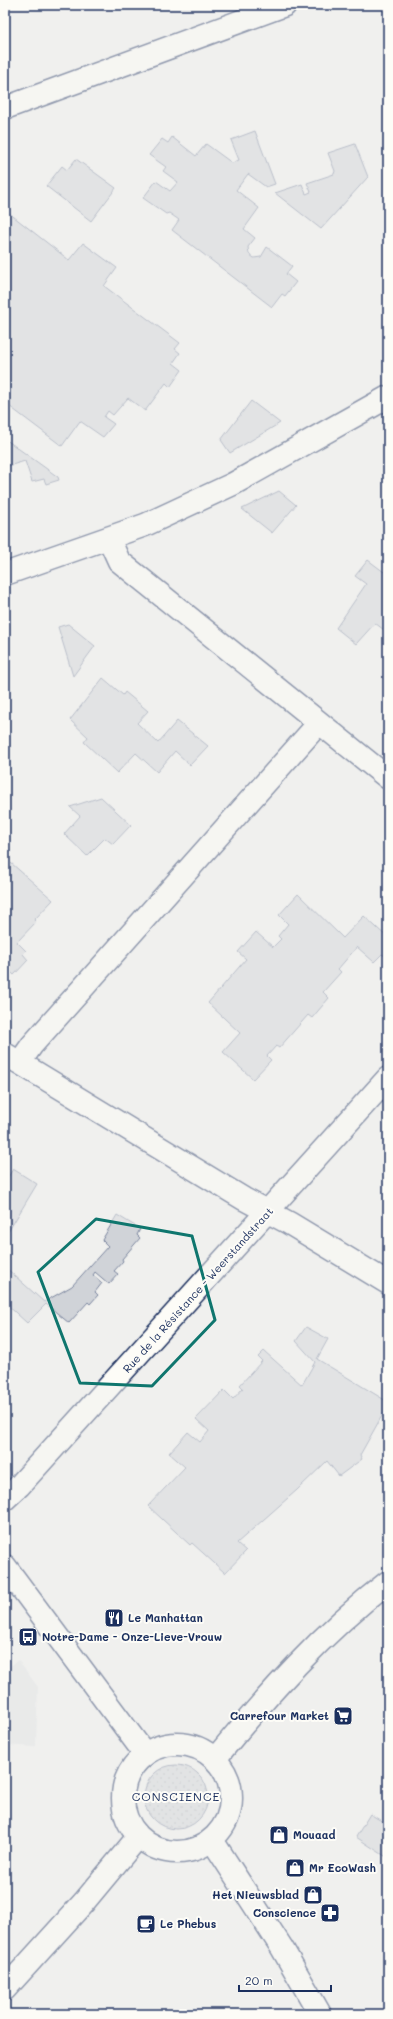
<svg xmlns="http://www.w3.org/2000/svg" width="393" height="2019" viewBox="0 0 393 2019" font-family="Mali,sans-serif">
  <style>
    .built { fill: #e0e2e3 }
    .grass { fill: url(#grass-dots); stroke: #76819b }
    .garden { fill: #d0d3d8; stroke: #76819b }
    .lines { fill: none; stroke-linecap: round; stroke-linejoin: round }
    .minor-casing { stroke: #1b2f5e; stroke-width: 25 }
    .minor { stroke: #fdfcf7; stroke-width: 22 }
    .marked { fill: none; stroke: #0f766e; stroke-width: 3; stroke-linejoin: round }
    .labels { text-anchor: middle; stroke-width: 4; stroke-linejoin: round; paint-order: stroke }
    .street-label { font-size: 11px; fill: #1b2f5e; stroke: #fdfcf7 }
    .poi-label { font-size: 11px; font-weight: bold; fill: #1b2f5e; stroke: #fdfcf7; text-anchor: start }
    .neighbourhood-label { font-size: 12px; letter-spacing: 1px; fill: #1b2f5e; stroke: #fdfcf7 }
  </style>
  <defs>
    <pattern id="grass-dots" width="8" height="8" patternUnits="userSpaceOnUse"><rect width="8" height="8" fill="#d0d3d8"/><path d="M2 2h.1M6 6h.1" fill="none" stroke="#b2b5bc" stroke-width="1.8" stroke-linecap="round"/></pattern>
  </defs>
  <rect width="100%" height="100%" fill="#f0f0ee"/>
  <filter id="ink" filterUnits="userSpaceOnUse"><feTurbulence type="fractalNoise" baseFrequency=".025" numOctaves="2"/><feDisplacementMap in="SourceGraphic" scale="8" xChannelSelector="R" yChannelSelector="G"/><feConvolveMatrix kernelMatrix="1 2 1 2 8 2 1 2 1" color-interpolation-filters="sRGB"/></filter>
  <g filter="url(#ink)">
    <path class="built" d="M18 1660 38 1687 36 1746 33 1747 5 1745V1670Z"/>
    <path class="grass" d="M144 1797a32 32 0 1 1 64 0a32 32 0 1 1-64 0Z"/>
    <path class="garden" d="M255 131 275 184 266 187 248 174 236 190 259 208 244 229 255 238 248 247 249 254 254 258 261 257 267 247 292 266 286 274 296 282 285 296 282 294 272 307 172 230 179 220 169 213 166 214 143 198 156 181 170 191 178 182 163 171 166 167 149 155 162 139 168 143 172 137 196 156 206 144 232 163 239 160 231 140Z
      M355 144 368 177 321 229 275 193 302 184 306 194 311 192 307 183 334 174 335 171 328 153Z
      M76 159 116 188 91 221 46 186 62 166 67 170Z
      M9 213 69 260 83 243 117 268 104 286 180 343 175 349 180 353 173 363 182 370 170 387 166 383 145 411 128 398 113 415 108 411 104 417 114 424 103 437 80 421 62 446 5 403V217Z
      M251 401 280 423 230 453 221 440Z
      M5 439 58 477 59 480 46 484 44 479 32 482 25 461 5 467Z
      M279 491 296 505 272 533 242 509Z
      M368 560 388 575V633L375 623 356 644 336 628 366 584 355 576Z
      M68 624 95 646 73 676 58 627Z
      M103 678 123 695 125 692 148 711 137 723 158 743 177 721 208 746 190 765 175 751 157 772 136 753 117 773 84 742 88 737 70 720Z
      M101 797 131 825 113 844 105 838 87 856 64 834 80 816 70 807Z
      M11 863 53 900 34 920 36 922 17 942 26 951 23 954 28 960 14 975 5 967V871Z
      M298 894 343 938 364 916 388 938V953L385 956 382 954 374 962 357 947 338 969 341 972 323 992 329 998 312 1018 308 1015 279 1048 276 1046 267 1056 271 1060 253 1079 223 1052 240 1033 208 1003 246 959 238 952 256 932 273 947 281 939 278 936 288 924 279 915Z
      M13 1169 37 1184 5 1237V1182Z
      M117 1215 140 1229 137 1235 140 1238 122 1259 123 1261 114 1271 118 1274 109 1284 95 1272 93 1275 102 1283 95 1292 98 1295 90 1304 88 1302 69 1323 46 1304 27 1323 5 1303V1267L44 1302 72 1286 108 1246 102 1240Z
      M306 1327 328 1339 317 1359 388 1402V1405L360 1455 362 1459 339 1476 327 1461 297 1490 237 1543 246 1551 225 1573 192 1543 190 1545 148 1506 185 1467 169 1453 188 1432 200 1442 209 1431 196 1419 224 1390 233 1399 243 1388 240 1385 262 1361 258 1357 264 1351 302 1385 315 1362 296 1341Z
      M370 1814 388 1825V1858L356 1837Z"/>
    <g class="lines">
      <defs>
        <path id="minor" d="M5 108 285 5
          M109 539 119 561 388 778
          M5 574 145 525 233 484 388 397
          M5 1054 244 1199 289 1223 388 1283
          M20 1062 32 1045 319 723
          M5 1499 19 1486 388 1078
          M5 1566 145 1754
          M123 1798a54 54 0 1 1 108 0a54 54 0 1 1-108 0Z
          M215 1759C267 1695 323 1632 388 1582
          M212 1840 282 1948 320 2014
          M5 1989 84 1902 138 1837"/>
      </defs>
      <use href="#minor" class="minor-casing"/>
      <use href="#minor" class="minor"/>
    </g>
  </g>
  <path d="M0 0H393V2019H0ZM96 1219 192 1236 215 1320 152 1386 80 1383 38 1272Z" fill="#f0f0ee" fill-opacity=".55" fill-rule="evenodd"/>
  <path class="marked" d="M96 1219 192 1236 215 1320 152 1386 80 1383 38 1272Z"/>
  <defs>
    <symbol id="restaurant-square" viewBox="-11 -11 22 22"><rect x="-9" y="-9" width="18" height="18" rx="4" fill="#1b2f5e" stroke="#fdfcf7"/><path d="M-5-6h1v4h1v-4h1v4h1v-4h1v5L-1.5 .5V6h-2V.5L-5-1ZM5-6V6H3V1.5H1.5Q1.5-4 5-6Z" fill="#fff"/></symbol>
    <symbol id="bus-square" viewBox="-11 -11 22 22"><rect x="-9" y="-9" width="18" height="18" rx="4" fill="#1b2f5e" stroke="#fdfcf7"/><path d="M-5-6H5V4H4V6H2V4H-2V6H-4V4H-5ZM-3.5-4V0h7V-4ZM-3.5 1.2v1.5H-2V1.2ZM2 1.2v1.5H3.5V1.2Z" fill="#fff"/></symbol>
    <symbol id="supermarket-square" viewBox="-11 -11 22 22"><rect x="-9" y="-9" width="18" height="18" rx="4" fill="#1b2f5e" stroke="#fdfcf7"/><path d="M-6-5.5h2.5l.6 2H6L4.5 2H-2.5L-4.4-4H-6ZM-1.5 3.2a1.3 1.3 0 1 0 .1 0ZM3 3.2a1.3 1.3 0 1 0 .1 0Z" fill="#fff"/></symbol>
    <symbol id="shop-square" viewBox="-11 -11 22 22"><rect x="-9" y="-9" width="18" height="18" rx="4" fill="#1b2f5e" stroke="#fdfcf7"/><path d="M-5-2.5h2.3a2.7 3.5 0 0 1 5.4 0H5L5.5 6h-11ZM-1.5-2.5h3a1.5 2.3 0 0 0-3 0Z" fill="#fff"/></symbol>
    <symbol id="pharmacy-square" viewBox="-11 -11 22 22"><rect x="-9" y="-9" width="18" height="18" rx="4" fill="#1b2f5e" stroke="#fdfcf7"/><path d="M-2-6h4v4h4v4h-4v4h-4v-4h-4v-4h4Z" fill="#fff"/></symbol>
    <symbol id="cafe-square" viewBox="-11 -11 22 22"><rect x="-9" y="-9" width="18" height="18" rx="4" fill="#1b2f5e" stroke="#fdfcf7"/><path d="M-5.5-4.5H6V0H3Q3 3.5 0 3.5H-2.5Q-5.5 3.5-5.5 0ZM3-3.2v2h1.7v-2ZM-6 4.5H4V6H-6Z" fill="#fff"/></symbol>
  </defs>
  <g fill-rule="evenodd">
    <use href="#restaurant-square" x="103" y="1607" width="22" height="22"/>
    <use href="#bus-square" x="17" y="1626" width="22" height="22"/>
    <use href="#supermarket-square" x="332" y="1705" width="22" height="22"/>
    <use href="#shop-square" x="268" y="1824" width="22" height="22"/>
    <use href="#shop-square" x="284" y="1857" width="22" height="22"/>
    <use href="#shop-square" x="302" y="1884" width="22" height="22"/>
    <use href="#pharmacy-square" x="319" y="1902" width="22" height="22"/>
    <use href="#cafe-square" x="135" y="1913" width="22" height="22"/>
  </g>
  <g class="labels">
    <g class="street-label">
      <text transform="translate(198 1290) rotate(-48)" y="4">Rue de la Résistance - Weerstandstraat</text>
    </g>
    <g class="poi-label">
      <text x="128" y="1622">Le Manhattan</text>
      <text x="42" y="1641">Notre-Dame - Onze-Lieve-Vrouw</text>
      <text x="329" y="1720" text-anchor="end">Carrefour Market</text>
      <text x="293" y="1839">Mouaad</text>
      <text x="309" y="1872">Mr EcoWash</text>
      <text x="299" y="1899" text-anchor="end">Het Nieuwsblad</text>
      <text x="316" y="1917" text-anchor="end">Conscience</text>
      <text x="160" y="1928">Le Phebus</text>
    </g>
    <g class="neighbourhood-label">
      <text x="176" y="1801">CONSCIENCE</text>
    </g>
  </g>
  <rect width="393" height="2019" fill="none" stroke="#fdfcf7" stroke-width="20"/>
  <rect x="10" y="10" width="373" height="1999" fill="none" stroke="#1b2f5e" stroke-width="1.5" filter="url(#ink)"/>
  <path d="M239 1985v6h92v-6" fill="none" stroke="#1b2f5e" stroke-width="2"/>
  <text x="245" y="1985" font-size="12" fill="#1b2f5e" stroke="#fdfcf7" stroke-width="3" paint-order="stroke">20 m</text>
</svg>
